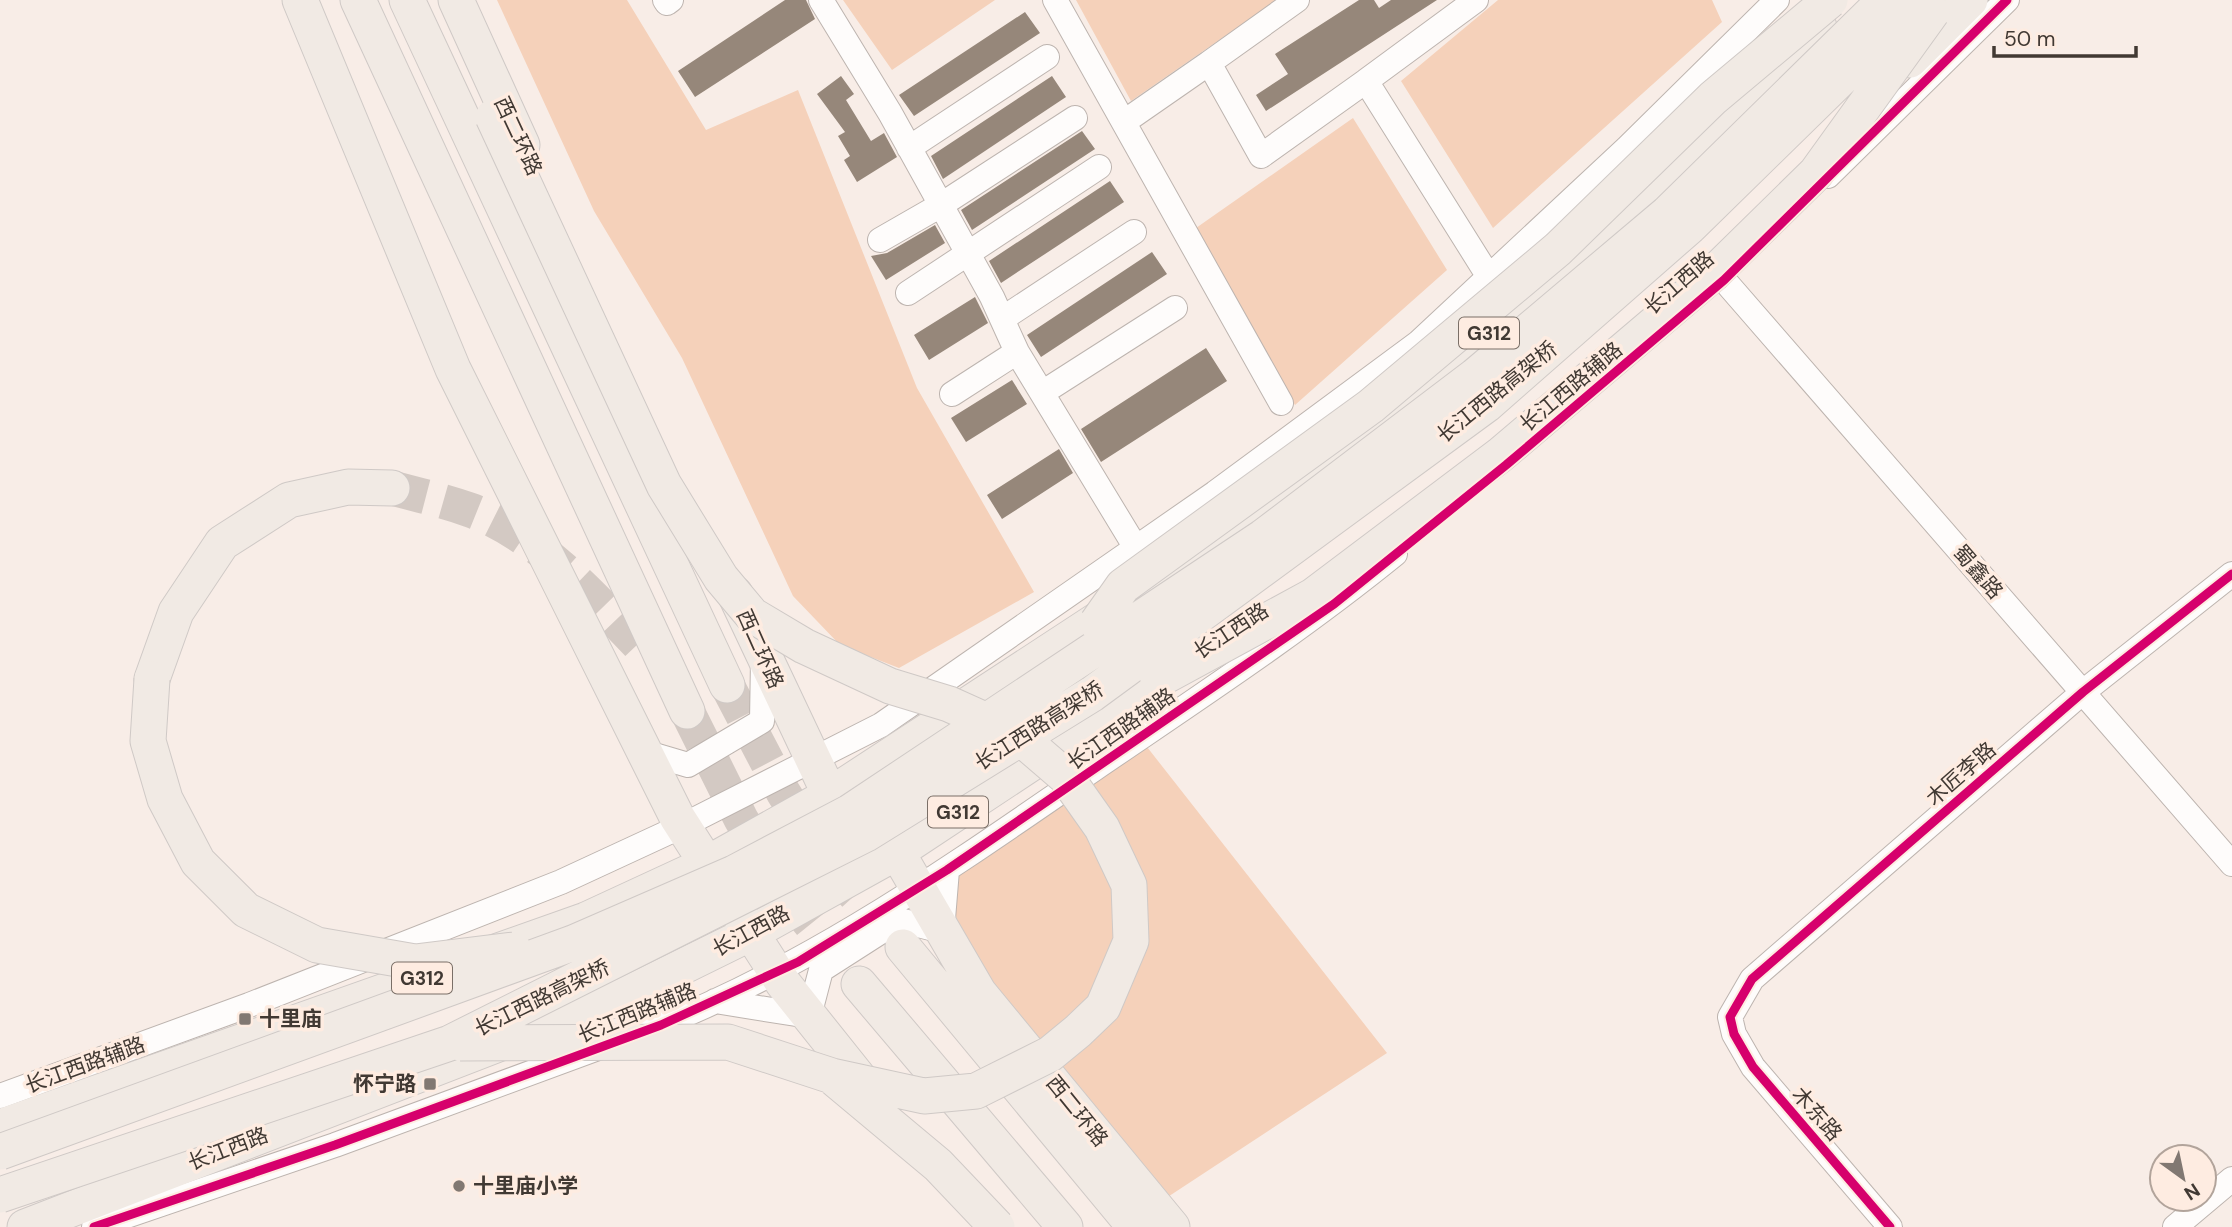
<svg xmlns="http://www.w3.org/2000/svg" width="2232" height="1227" viewBox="0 0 2232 1227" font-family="'DM Sans','Noto Sans SC',sans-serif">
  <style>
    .green { fill: #f5d1ba }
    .building { fill: #96877a }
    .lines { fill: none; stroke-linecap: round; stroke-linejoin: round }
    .highway-tunnel { stroke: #d3c9c3; stroke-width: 35; stroke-dasharray: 35 18; stroke-linecap: butt }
    .minor-casing { stroke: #bdb4af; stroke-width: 26 }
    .highway-casing { stroke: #cfc9c6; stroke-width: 37 }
    .minor { stroke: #fefcfb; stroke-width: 24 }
    .highway { stroke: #f1eae4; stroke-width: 35 }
    .highway-bridge-casing { stroke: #cfc9c6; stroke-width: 37; stroke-linecap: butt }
    .highway-bridge { stroke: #f1eae4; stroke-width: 35 }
    .cycleway-casing { stroke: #feece1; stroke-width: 13 }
    .cycleway { stroke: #d6006c; stroke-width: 9 }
    .poi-dot { fill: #817872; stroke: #feece1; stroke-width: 2.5 }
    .labels { text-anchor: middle; stroke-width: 7; stroke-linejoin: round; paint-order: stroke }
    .shield { fill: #feece1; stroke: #7a6f67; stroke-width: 2 }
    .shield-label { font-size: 19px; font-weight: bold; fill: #413933 }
    .street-label { font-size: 21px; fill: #413933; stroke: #feece1 }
    .poi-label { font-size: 21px; font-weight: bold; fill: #413933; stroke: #feece1; text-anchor: start }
  </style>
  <rect width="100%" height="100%" fill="#f8ede7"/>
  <path class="green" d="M497 0H627L706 130 798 90 917 388 1034 592 899 668 840 645 793 596 682 358 594 211Z
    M843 0H995L892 70Z
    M1076 0H1277L1131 101Z
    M1498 0H1712L1722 22 1493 228 1401 81Z
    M1353 118 1447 270 1295 405 1196 228Z
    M1140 738 1387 1053 1154 1206 942 932 947 870Z"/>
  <path class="building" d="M785 0H806L815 19 695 97 678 71Z
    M1359 0H1374L1379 8 1391 0H1437L1266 111 1256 95 1288 74 1275 54Z
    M1025 12 1040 33 914 116 899 95Z
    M841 76 854 94 846 100 871 141 884 133 897 157 857 182 844 160 850 156 838 136 845 132 817 94Z
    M1052 76 1066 97 943 179 931 156Z
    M1082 131 1095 149 972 230 961 210Z
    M1110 181 1124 202 1001 283 989 261Z
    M935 225 945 243 886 280 871 256 887 253Z
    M1152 252 1167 274 1041 357 1027 335Z
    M975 297 988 323 929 360 914 335Z
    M1206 348 1227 381 1101 462 1081 429Z
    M1012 380 1027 404 966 442 951 418Z
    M1059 449 1073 473 1002 519 987 495Z"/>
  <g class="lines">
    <path class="highway-tunnel" d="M392 488C418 495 445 501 470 510 538 535 590 594 638 644
      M727 685 783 792 829 866 898 942
      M687 711 741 819 785 892 859 984"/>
    <defs>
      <path id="minor" d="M665 0 667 3 671 0
        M821 0 890 113 992 297 1017 352 1136 548
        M1055 0 1281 403
        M1297 0 1209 63 1261 156 1366 81
        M1476 0 1366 81 1489 277
        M1124 122 1209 63
        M909 148 1047 57
        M1828 176 2007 0
        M880 240 941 205 1075 118
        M1724 280 2232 864
        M908 293 1099 167
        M1002 319 1134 232
        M1042 393 1175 308
        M952 394 1017 352
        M644 752 688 765 762 721 763 660
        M715 1001 809 1016 821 970 899 920 942 931 947 870
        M632 1036C801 974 947 870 1094 769 1195 700 1299 632 1395 554
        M0 1096 249 1005 561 882 682 826 881 725 1215 493 1418 343 1627 148 1777 0
        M94 1227 335 1145 598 1048
        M1890 1227 1753 1067 1734 1034 1730 1017 1752 979 2083 692 2232 574
        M2175 1227 2232 1179"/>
      <path id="highway" d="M300 0 453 369 677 817 783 983 874 1097
        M358 0 687 711
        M407 0 727 685
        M456 0 522 145
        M1910 60 1970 0
        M735 594 830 795 897 852 979 993 1172 1227
        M152 679 176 612 222 543 289 500 348 487 392 488
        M903 947 1135 1227
        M859 984 1065 1227
        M0 1127 586 920 705 865 830 795 1244 524 1467 353 1658 187 1819 27
        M25 1227 625 995 751 933 897 852 1184 662"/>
    </defs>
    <use href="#minor" class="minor-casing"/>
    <use href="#highway" class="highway-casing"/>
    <use href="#minor" class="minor"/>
    <use href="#highway" class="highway"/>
    <defs>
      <path id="highway-bridge" d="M1097 623 1123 586 1371 406 1558 249 1713 98 1830 0
        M152 679 148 741 165 799 198 862 246 910 317 945 415 962 514 950
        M1158 680 1313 596 1500 455 1713 274 1816 173 1932 12
        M460 1043 728 1042 832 1076 924 1096 976 1091 1050 1054 1078 1031 1103 1007 1131 941 1129 885 1102 828 1066 777 1016 734 949 704 890 686 804 646 752 615 721 578 664 485 493 117
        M835 1079 938 1165 997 1227
        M0 1152 573 943 734 873 850 812 1263 537 1475 376 1668 213 1885 0
        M0 1195 450 1043 866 834 1092 694 1486 405 1690 226 1921 0"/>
    </defs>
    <use href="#highway-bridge" class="highway-bridge-casing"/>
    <use href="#highway-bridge" class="highway-bridge"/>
    <defs>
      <path id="cycleway" d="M94 1227 335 1145 661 1025 798 962 947 870 1334 604 1506 465 1724 280 2007 0
        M1890 1227 1753 1067 1734 1034 1730 1017 1752 979 2083 692 2232 574"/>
    </defs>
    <use href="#cycleway" class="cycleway-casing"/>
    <use href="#cycleway" class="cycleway"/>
  </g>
  <g class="poi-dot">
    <rect x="238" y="1012" width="14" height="14" rx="3.5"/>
    <rect x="423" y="1077" width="14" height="14" rx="3.5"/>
    <circle cx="459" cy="1186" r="7"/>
  </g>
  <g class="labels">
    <g class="shield">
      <rect x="1459" y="317.5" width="60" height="31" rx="5"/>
      <rect x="928" y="796.5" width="60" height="31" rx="5"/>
      <rect x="392" y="962.5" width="60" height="31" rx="5"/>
    </g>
    <g class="shield-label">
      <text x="1489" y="340">G312</text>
      <text x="958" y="819">G312</text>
      <text x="422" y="985">G312</text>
    </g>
    <g class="street-label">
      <text transform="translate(518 136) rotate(65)" y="7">西二环路</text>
      <text transform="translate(1679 283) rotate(-41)" y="7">长江西路</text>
      <text transform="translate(1571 387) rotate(-40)" y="7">长江西路辅路</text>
      <text transform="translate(1497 392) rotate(-39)" y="7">长江西路高架桥</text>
      <text transform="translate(1978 572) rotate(49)" y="7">蜀鑫路</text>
      <text transform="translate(1231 631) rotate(-33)" y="7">长江西路</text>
      <text transform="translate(760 649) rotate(66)" y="7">西二环路</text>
      <text transform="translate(1039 726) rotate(-32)" y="7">长江西路高架桥</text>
      <text transform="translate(1121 729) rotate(-35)" y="7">长江西路辅路</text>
      <text transform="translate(1961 774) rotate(-41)" y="7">木匠李路</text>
      <text transform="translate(751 931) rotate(-28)" y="7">长江西路</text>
      <text transform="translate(542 998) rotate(-26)" y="7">长江西路高架桥</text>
      <text transform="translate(637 1013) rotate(-22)" y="7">长江西路辅路</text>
      <text transform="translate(85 1065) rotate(-20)" y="7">长江西路辅路</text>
      <text transform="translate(1077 1111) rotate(51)" y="7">西二环路</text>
      <text transform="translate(1817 1114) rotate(49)" y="7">木东路</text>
      <text transform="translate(228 1149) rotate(-21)" y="7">长江西路</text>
    </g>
    <g class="poi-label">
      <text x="259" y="1026">十里庙</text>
      <text x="416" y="1091" text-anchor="end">怀宁路</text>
      <text x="473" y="1193">十里庙小学</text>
    </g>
  </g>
  <g transform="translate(2183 1178) rotate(147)"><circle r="33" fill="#feece1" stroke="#b2a49b" stroke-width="2"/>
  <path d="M0-5L12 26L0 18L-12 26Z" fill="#817872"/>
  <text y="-10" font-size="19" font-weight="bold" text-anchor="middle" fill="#413933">N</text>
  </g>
  <path d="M1994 46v10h142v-10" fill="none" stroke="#413933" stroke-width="3.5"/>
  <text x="2004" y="46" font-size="21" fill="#413933" stroke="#feece1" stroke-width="5" paint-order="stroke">50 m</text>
</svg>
